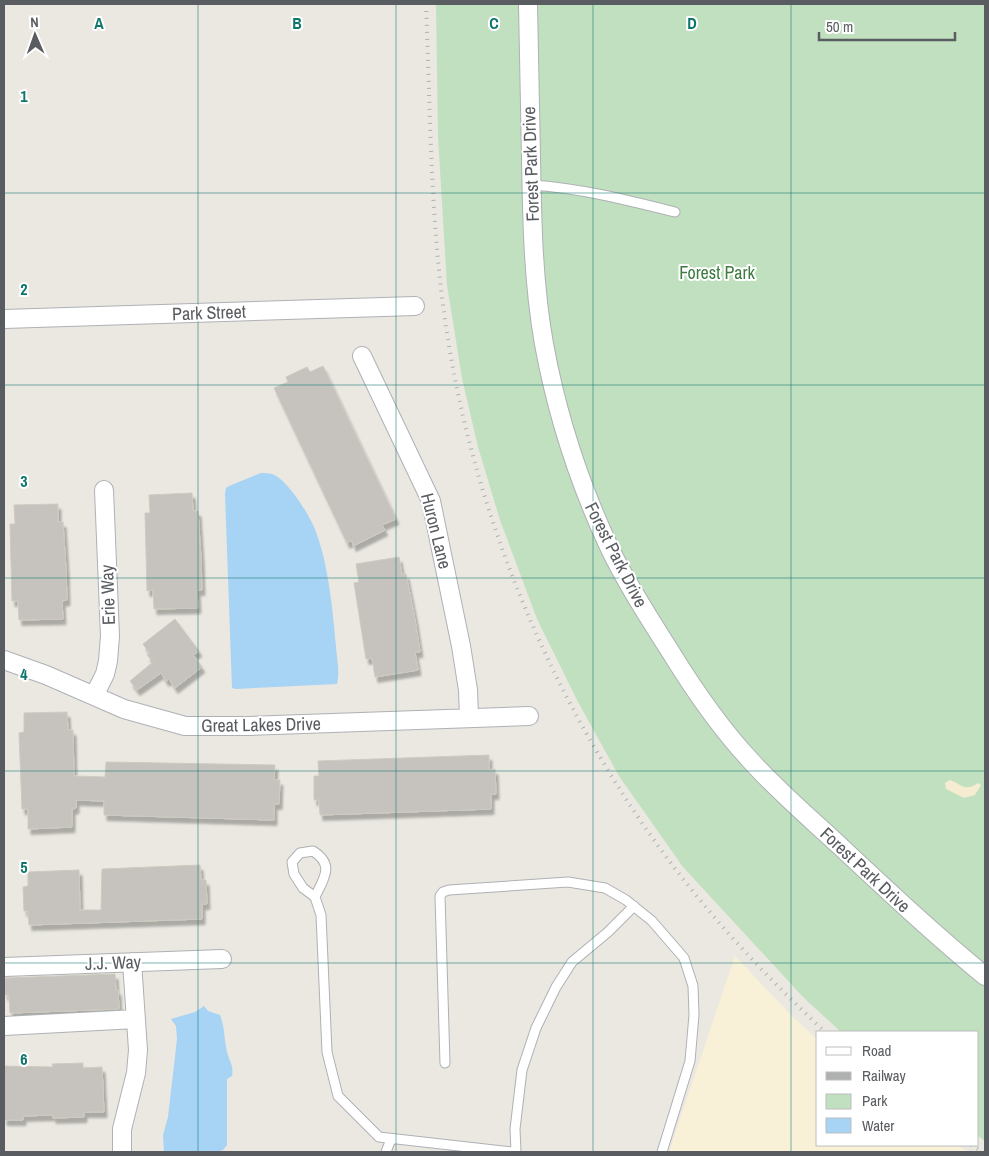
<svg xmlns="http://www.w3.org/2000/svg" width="989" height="1156" viewBox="0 0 989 1156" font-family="'Archivo Narrow',sans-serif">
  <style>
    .commercial { fill: #f9f1d7 }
    .green { fill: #c0e0bf }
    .sand { fill: #f5ecd1 }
    .water { fill: #a7d3f4 }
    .building { fill: #c6c3be; stroke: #cecac0; filter: url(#shadow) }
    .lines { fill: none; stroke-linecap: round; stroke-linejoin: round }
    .lane-casing { stroke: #aeb1b5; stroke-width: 11 }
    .street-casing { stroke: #aeb1b5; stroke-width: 20 }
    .lane { stroke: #fff; stroke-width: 9 }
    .street { stroke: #fff; stroke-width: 18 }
    .rail { stroke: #afb0b0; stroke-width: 4; stroke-dasharray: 1 6; stroke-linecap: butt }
    .grid { fill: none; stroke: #0f766e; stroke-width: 1; stroke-opacity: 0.55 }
    .labels { text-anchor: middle; stroke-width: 4; stroke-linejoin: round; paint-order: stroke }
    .street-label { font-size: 18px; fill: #595c60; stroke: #fff }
    .park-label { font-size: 18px; fill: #3d7b40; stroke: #fff }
    .grid-label { font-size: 16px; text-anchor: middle; font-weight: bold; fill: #0f766e; stroke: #fff; stroke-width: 4; stroke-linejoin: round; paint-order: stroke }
  </style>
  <defs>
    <filter id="shadow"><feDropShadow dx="3" dy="5.5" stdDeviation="1" flood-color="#0004"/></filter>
  </defs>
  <rect width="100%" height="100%" fill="#eae8e1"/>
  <path class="commercial" d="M735 956 793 1017 818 1040V1145H957L969 1152H669Z"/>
  <path class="green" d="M436 4H985V1141L978 1136V1032H841L804 998 683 867 619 776 578 702 537 619 500 520 478 447 462 378 447 285 438 137Z"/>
  <path class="sand" d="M950 780C963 785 965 792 978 783L981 785 975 795 964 798 946 789 945 783Z"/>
  <path class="water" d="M261 473C264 473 269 473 272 474 287 479 308 513 314 527 328 560 333 611 336 647 337 659 340 672 337 684L236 689 232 688 225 494 226 488 229 486Z
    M204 1006 208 1011 220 1015C225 1027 224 1040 227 1052 229 1061 234 1065 232 1076L227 1079V1145L223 1150 217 1152H164L163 1135 168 1117 177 1039 176 1026 171 1019 195 1012Z"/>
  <path class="building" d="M323 366 396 519 382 525 385 530 353 546 352 540 347 543 274 388 288 382 286 377 307 367 310 372Z
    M192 493 193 511H198L201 558 202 590H197L198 608 154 609 153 590 147 591 145 513H150L149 495Z
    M58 504V522H63L66 569 67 600 62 601 63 619 19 620 18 601H12L10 524H15L14 505Z
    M399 557 402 575 406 574 415 620 420 652H415L418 670 375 677 372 658 366 659 354 583 359 582 356 564Z
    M175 619 199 651 193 655 202 667 175 688 169 679 166 681 161 673 137 690 130 681 153 662 147 655 150 654 143 644Z
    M67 712 68 730H73L74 776 105 777 106 762 275 765 274 780H280L279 804H274V820L104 815V801L76 800V808L72 809V827L28 829V809H22L19 733 24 732V713Z
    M489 755V770L495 769 496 794H491V809L320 815 319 800H314V776H319L318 761Z
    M200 865 201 880H206L207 904H202V919L29 925 28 911H24L23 887 28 886V872L79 870 80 910H101L102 869Z
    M115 974 116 990H118L119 1009 10 1013 9 995H5V978Z
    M83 1063V1068L102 1067 104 1112H84V1117L53 1118V1115L23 1116V1120H4V1066L53 1067 52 1064Z"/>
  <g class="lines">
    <defs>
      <path id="lane" d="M531 185C580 188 627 200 675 212
        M315 897C324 878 335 865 313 851L300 853 292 862 294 874 303 888 315 897 321 915 327 1052 338 1096 379 1137 512 1152
        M445 1063 440 896 443 892 449 890 568 882 605 888 626 900 652 921 684 958 693 986 694 1015 690 1061 662 1152
        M386 1152 391 1139
        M516 1152 515 1129 522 1070 536 1028 556 987 572 962 608 932 634 906"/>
      <path id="street" d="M528 4C529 55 530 106 531 157 532 219 533 282 544 344 557 415 579 483 610 549 627 584 649 618 670 651 694 690 720 728 751 761 779 792 811 819 841 847 888 891 935 935 985 976
        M4 319 415 306
        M362 356 431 501 461 646 468 690 469 718
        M4 660 46 675 124 709 185 726H250L529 716
        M94 696 105 674 108 661 110 636 104 490
        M4 967 222 959
        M4 1026 136 1019
        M122 1152V1129L136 1073 138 1050 132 962"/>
    </defs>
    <use href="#lane" class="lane-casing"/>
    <use href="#street" class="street-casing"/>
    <use href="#lane" class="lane"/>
    <use href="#street" class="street"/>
    <path class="rail" d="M426 4C431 123 430 245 452 363 488 561 580 759 710 912 746 955 785 994 825 1032
      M971 1145 983 1152"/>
  </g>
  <path class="grid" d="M198 4V1152M396 4V1152M593 4V1152M791 4V1152M4 193H985M4 385H985M4 578H985M4 771H985M4 963H985"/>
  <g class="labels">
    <g class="street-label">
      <text transform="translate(531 164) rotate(-92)" y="6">Forest Park Drive</text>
      <text transform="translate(209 313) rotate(-2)" y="6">Park Street</text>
      <text transform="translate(436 531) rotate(76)" y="6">Huron Lane</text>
      <text transform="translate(616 555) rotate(63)" y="6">Forest Park Drive</text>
      <text transform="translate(108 595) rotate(-92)" y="6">Erie Way</text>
      <text transform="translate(261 725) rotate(-1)" y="6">Great Lakes Drive</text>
      <text transform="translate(865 870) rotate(43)" y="6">Forest Park Drive</text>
      <text transform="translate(113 963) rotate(-2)" y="6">J.J. Way</text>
    </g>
    <g class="park-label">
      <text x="717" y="279">Forest Park</text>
    </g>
  </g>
  <g class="grid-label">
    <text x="99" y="29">A</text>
    <text x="297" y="29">B</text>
    <text x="494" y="29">C</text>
    <text x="692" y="29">D</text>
    <text x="24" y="102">1</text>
    <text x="24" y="295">2</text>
    <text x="24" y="487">3</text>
    <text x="24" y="680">4</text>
    <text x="24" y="873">5</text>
    <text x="24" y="1065">6</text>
  </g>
  <rect width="989" height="1156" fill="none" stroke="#595c60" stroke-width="10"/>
  <rect x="816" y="1031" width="162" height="115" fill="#ffffff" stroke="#bdbebf"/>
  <rect x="826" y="1047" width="25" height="8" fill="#ffffff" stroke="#bdbebf"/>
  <text x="862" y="1056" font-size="15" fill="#595c60">Road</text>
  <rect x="826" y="1072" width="25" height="8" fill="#afb0b0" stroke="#bdbebf"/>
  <text x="862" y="1081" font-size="15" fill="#595c60">Railway</text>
  <rect x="826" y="1094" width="25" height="15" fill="#c0e0bf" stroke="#bdbebf"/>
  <text x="862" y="1106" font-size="15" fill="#595c60">Park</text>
  <rect x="826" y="1118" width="25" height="15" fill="#a7d3f4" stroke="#bdbebf"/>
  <text x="862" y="1131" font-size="15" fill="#595c60">Water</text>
  <g transform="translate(35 35) rotate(358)" stroke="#ffffff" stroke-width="4" paint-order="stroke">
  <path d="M0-4L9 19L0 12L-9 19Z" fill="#595c60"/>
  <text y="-8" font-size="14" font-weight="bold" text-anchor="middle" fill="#595c60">N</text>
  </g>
  <path d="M819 32v8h136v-8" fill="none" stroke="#595c60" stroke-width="2.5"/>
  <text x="826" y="32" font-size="15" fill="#595c60" stroke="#ffffff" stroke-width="4" paint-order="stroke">50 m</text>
</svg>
